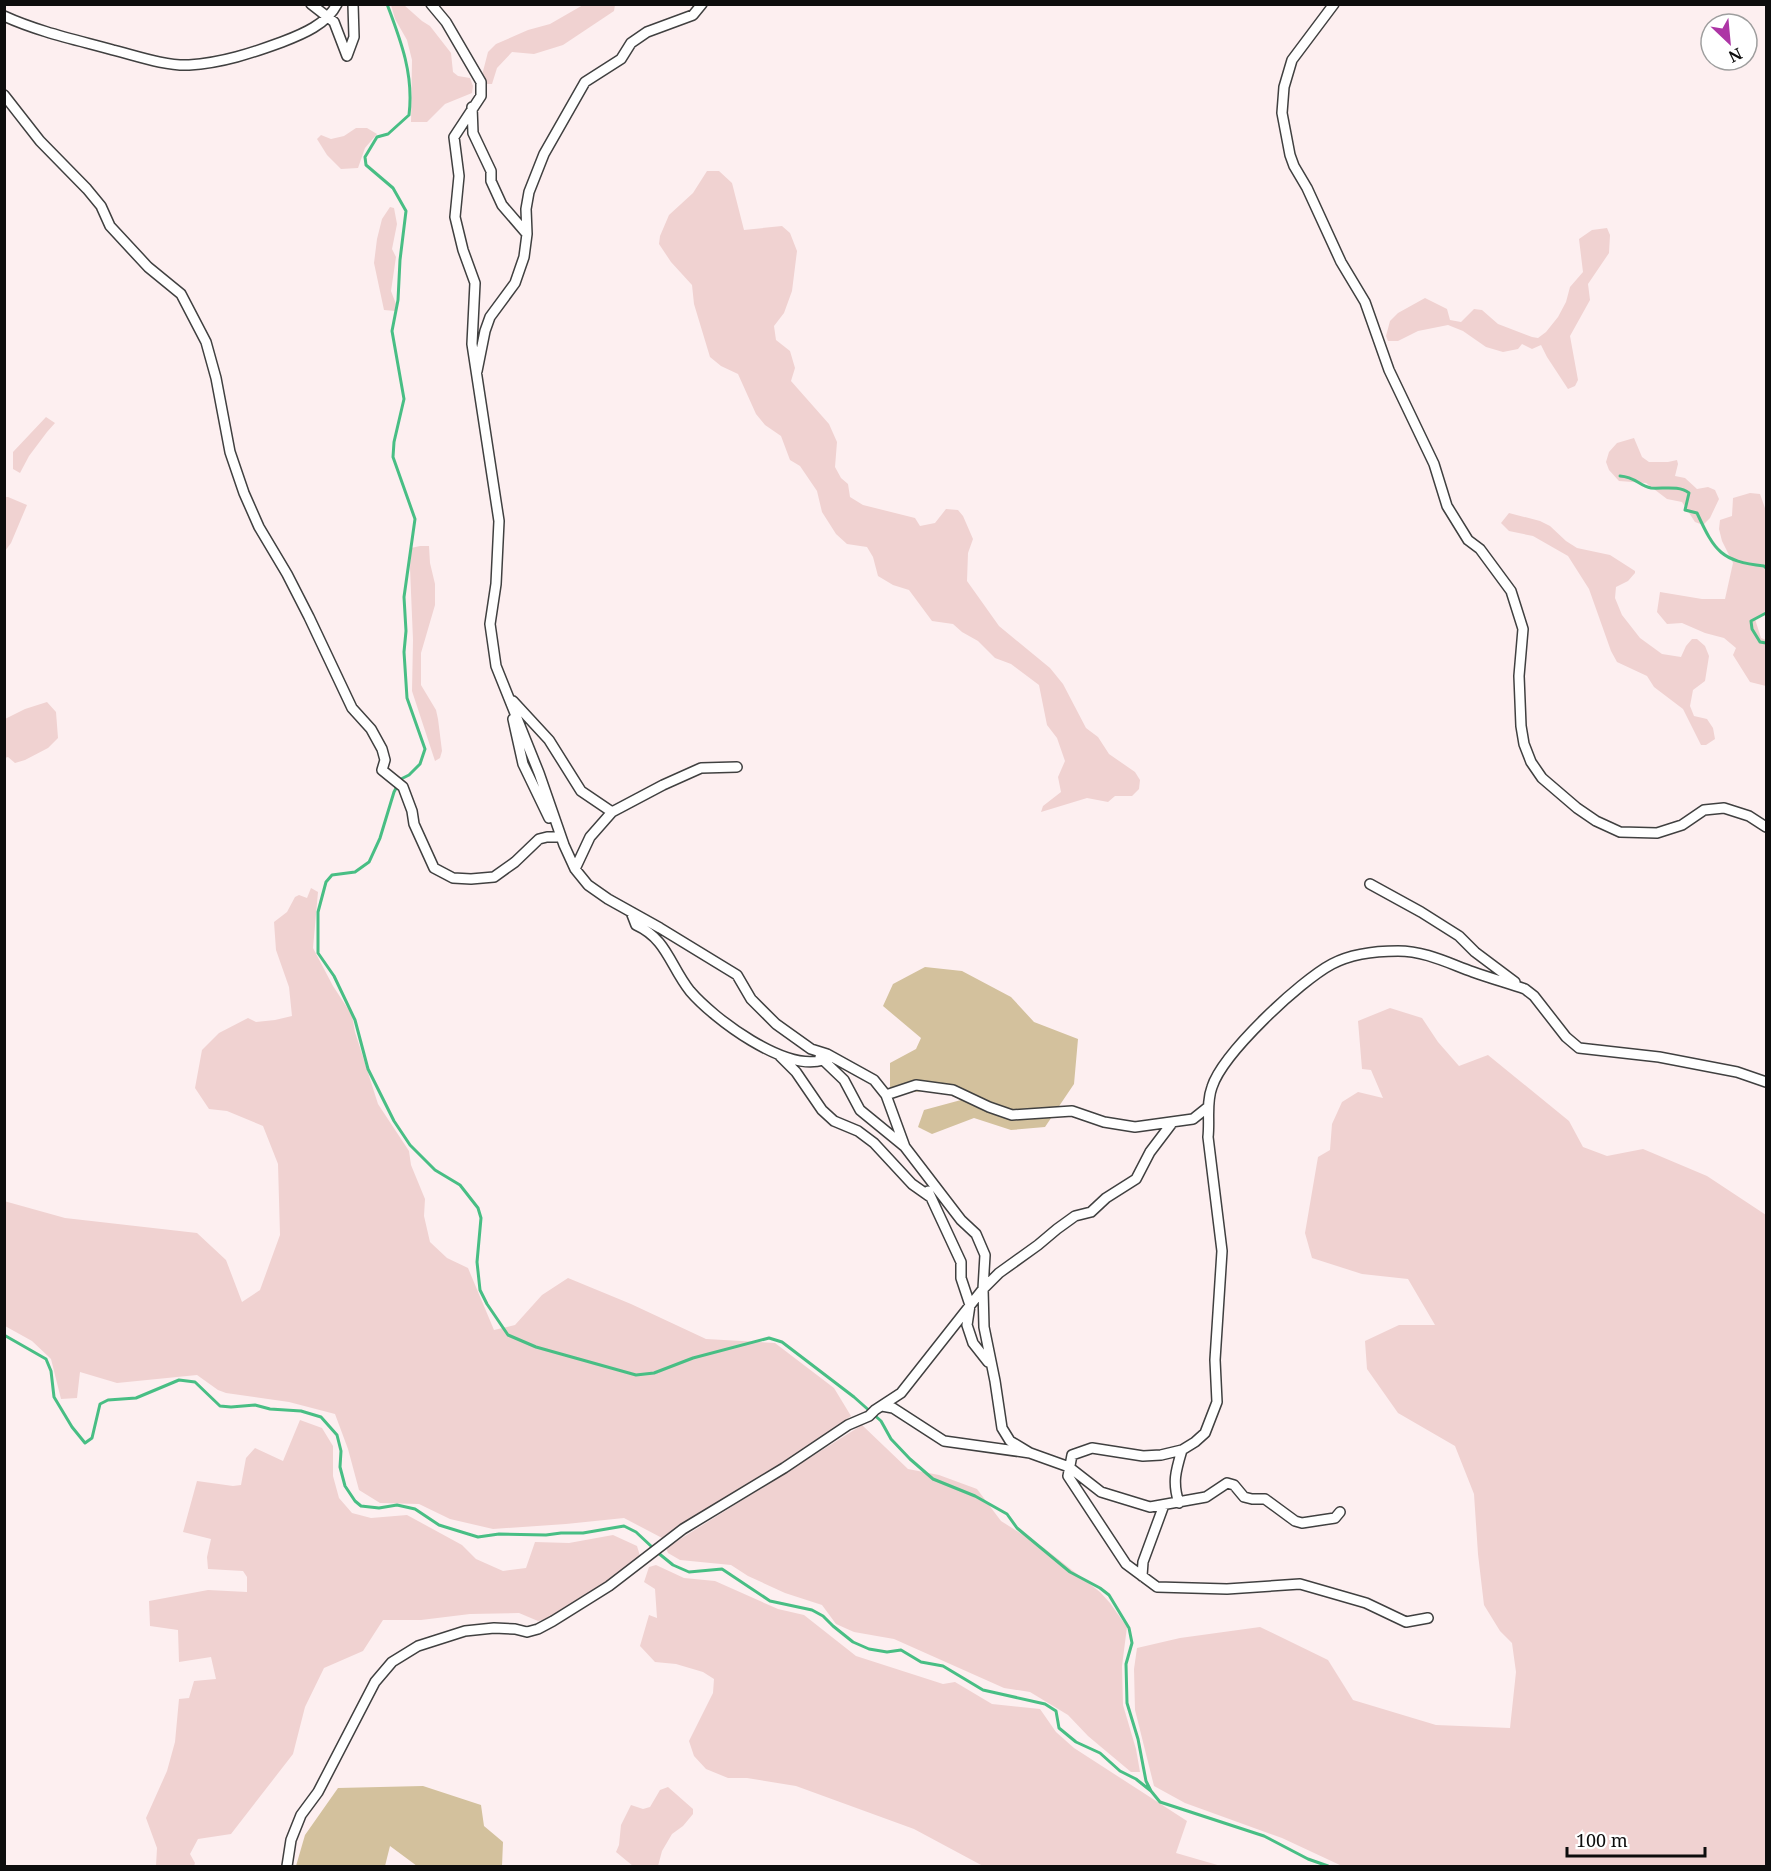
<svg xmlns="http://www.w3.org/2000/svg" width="1771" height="1871" viewBox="0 0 1771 1871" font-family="'Noto Serif',serif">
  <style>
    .farmland { fill: #f0d2d1 }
    .forest { fill: #d3c19d }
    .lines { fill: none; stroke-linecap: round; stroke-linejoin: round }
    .stream { stroke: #48be84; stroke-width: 3 }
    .street-casing { stroke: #404040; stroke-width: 12 }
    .street { stroke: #fff; stroke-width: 9 }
  </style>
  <rect width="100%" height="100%" fill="#fdeff0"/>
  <path class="farmland" d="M391 5H404L422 21 430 26 451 53 453 72 458 76 470 78 473 86 472 93 445 104 427 122H411L412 60 407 40 395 19Z
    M583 5H615L614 11 563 45 534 54 512 52 497 68 492 84H485L481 79 488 52 496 44 528 30 550 24Z
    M356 128H367L377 134 365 148 358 168 341 169 327 155 317 139 321 135 331 139 344 136Z
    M707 171H719L732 183 744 230 782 226 790 233 797 251 792 291 784 313 774 326 776 340 790 351 795 368 791 381 829 424 837 442 835 467 841 478 848 484 850 497 863 505 915 518 920 526 935 523 946 509 958 510 963 516 973 539 968 553 967 581 999 626 1050 668 1063 684 1086 728 1098 737 1109 754 1135 772 1140 780 1139 789 1132 796H1115L1108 802 1087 798 1041 812 1043 806 1061 792 1058 777 1065 761 1057 738 1047 725 1039 685 1011 664 995 658 978 641 962 632 953 624 932 621 909 590 893 585 878 576 873 557 867 547 847 544 836 534 822 512 817 491 800 466 790 460 781 436 765 425 756 414 738 374 721 366 710 357 694 304 692 285 671 262 659 244 660 236 669 215 693 193Z
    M390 207 394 208 397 224 392 249 396 257 391 291 396 304 395 311 384 310 374 263 377 239 382 219Z
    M1607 228 1610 235 1609 253 1588 284 1590 300 1570 336 1578 380 1575 386 1568 389 1547 357 1541 345 1532 349 1522 344 1518 349 1503 352 1486 347 1463 331 1448 325 1418 331 1398 341H1388L1386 336 1390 321 1398 313 1425 298 1447 309 1450 320 1461 322 1474 309 1482 310 1498 324 1532 337 1538 338 1546 332 1558 317 1566 302 1570 287 1583 272 1579 239 1592 230Z
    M46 417 55 423 47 432 29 456 20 473 13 469V452Z
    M1634 438 1642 457 1649 462H1668L1677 460 1678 464 1675 476 1685 478 1697 489 1708 487 1715 490 1719 499 1710 518 1703 525 1695 522 1682 502 1667 499 1646 483 1619 481 1609 470 1606 462 1609 452 1617 443Z
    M1750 493 1760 494 1766 511V611L1755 619 1761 638 1766 640V686L1750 682 1733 655 1736 648 1724 638 1705 633 1682 623 1667 624 1657 612 1660 592 1702 599H1725L1733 563 1722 541 1719 529 1720 520 1732 516 1733 498Z
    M5 497H8L27 505 11 543 5 551Z
    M1509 513 1540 521 1550 526 1566 541 1577 548 1610 555 1635 571V573L1628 581 1616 587 1615 598 1622 615 1640 638 1662 654 1681 657 1686 646 1692 639H1697L1705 646 1709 656 1705 681 1693 690 1690 706 1694 716 1707 719 1713 728 1715 739 1706 745H1701L1683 709 1654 687 1647 676 1617 662 1611 651 1589 589 1568 556 1533 536 1509 531 1501 523Z
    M420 546H429L430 563 435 584V605L421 653V685L436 710 438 719 442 751 440 758 435 761 412 691 413 640 410 568 411 548Z
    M47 702 56 712 58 738 48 748 25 760 15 763 8 757 5 758V719L25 709Z
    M311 888 318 892 313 948 333 986 352 1015 355 1032 378 1104 409 1151 411 1165 425 1199 424 1216 430 1242 447 1258 468 1268 494 1330 515 1325 542 1295 568 1278 631 1304 706 1339 775 1343 834 1388 851 1416 809 1447 664 1539 624 1518 566 1524 493 1529 450 1519 419 1504 380 1503 359 1490 348 1449 335 1414 289 1402 226 1393 218 1390 197 1375 117 1383 80 1372 77 1398 61 1399 51 1359 32 1341 5 1326 4 1201 65 1218 197 1233 226 1260 242 1302 260 1290 280 1235 278 1164 263 1126 227 1111 209 1109 195 1088 202 1050 219 1033 248 1018 256 1022 275 1020 292 1016 289 987 276 950 274 922 287 912 295 897 299 895 307 898Z
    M1390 1008 1422 1018 1438 1042 1459 1066 1488 1055 1569 1121 1583 1147 1607 1156 1643 1149 1707 1176 1766 1215V1866H1342L1282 1838 1185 1803 1154 1786 1135 1710 1134 1669 1137 1648 1180 1638 1260 1627 1328 1660 1353 1700 1436 1725 1510 1728 1516 1672 1512 1643 1500 1631 1484 1605 1478 1554 1474 1494 1455 1446 1398 1413 1367 1369 1365 1341 1399 1325H1435L1408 1279 1362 1274 1312 1258 1305 1233 1318 1157 1330 1150 1332 1124 1342 1102 1358 1092 1383 1098 1371 1070 1362 1069 1358 1021Z
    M300 1420 322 1428 333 1446V1476L339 1498 352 1513 371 1518 407 1515 462 1545 476 1559 503 1571 526 1568 535 1542 569 1543 613 1535 637 1546 640 1556 629 1567 552 1618 538 1621 519 1613 470 1614 421 1620H383L363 1651 324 1668 305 1707 293 1754 231 1834 198 1839 190 1854 195 1863 194 1866H156L157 1848 146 1818 167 1771 175 1742 179 1699 189 1698 194 1681 216 1679 211 1657 179 1662 178 1630 150 1626 149 1601 208 1590 247 1592V1577L243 1571 208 1569 207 1557 211 1539 183 1532 197 1481 233 1486 241 1485 246 1458 255 1448 283 1461Z
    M862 1425 908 1469 939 1475 977 1489 1001 1521 1044 1548 1100 1592 1110 1603 1127 1627 1122 1666 1123 1705 1136 1749 1140 1772H1131L1088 1736 1068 1715 1030 1692 1004 1688 894 1639 854 1632 836 1624 822 1605 785 1593 748 1576 731 1565 680 1560 668 1553 666 1548Z
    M656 1565 684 1578 715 1581 778 1609 804 1615 856 1656 943 1684 955 1682 992 1704 1040 1709 1056 1732 1074 1748 1187 1821 1176 1853 1221 1866H983L914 1829 796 1786 747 1778H728L706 1769 694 1756 689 1741 713 1693 714 1679 703 1672 676 1664 655 1662 640 1646 649 1615 657 1618 655 1589 644 1582 649 1567Z
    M668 1787 693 1809V1814L683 1826 672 1834 662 1851 658 1866H633L616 1852 619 1845 621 1825 631 1805 643 1809 650 1807 660 1790Z"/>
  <path class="forest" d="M925 967 962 971 1011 997 1034 1022 1078 1039 1074 1084 1045 1127 1011 1130 974 1118 932 1134 918 1127 924 1110 961 1100C937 1087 917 1091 890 1096V1063L916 1049 921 1038 883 1006 893 984Z
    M423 1786 481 1805 484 1826 503 1842 502 1866H417L390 1846 385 1866H296L305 1835 338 1788Z"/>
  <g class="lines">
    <path class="stream" d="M387 4C401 41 414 75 409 115L388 134 377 137 365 157 366 165 393 188 406 211 400 260 398 300 392 331 404 399 394 442 393 457 415 519 404 597 406 631 404 652 407 698 425 749 420 764 409 775 401 779 394 792 380 838 369 862 355 872 332 875 326 882 318 912V953L334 976 355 1020 368 1069 394 1121 410 1145 435 1170 460 1185 478 1208 481 1218 477 1262 480 1290 487 1304 508 1335 536 1347 636 1375 654 1373 693 1358 769 1338 782 1342 854 1397 881 1421 891 1439 910 1459 933 1479 975 1496 1007 1514 1017 1528 1070 1572 1100 1588 1109 1595 1129 1628 1132 1643 1126 1664 1127 1703 1138 1739 1146 1781 1151 1791
      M1620 476C1636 477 1639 486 1651 488 1663 489 1679 485 1689 493L1685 510 1697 513C1715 552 1721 561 1764 566L1766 568
      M1766 613 1751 621 1752 629 1760 642 1766 643
      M4 1335 46 1359 51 1371 54 1397 72 1427 85 1443 92 1438 100 1404 108 1400 136 1398 179 1380 195 1382 220 1406 231 1407 255 1405 270 1409 301 1411 321 1417 337 1435 341 1451 340 1467 345 1486 355 1501 361 1506 379 1508 397 1505 415 1509 439 1525 478 1537 499 1534 546 1535 561 1533H583L624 1526 636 1532 652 1547
      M657 1552 673 1565 689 1572 722 1569 770 1601 812 1610 823 1616 833 1626 853 1642 869 1649 887 1652 901 1650 921 1662 943 1666 983 1690 1045 1704 1056 1711 1059 1728 1076 1742 1100 1753 1120 1771 1136 1779 1151 1791 1160 1802 1264 1836 1308 1859 1328 1866"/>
    <defs>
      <path id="street" d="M311 4 334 22 347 56 354 37 353 4
        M431 4 446 22 481 82V96L454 137 459 176 455 217 463 250 475 283 472 344 499 521 496 584 490 624 496 666 539 773 564 845 575 869 588 885 608 899 660 928 737 975 751 999 776 1024 811 1049 827 1054 874 1080 886 1095 905 1147 961 1220 976 1234 985 1255 983 1289 984 1327 995 1381 1002 1428 1010 1441 1030 1453
        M1334 4 1292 60 1284 87 1282 113 1290 155 1294 166 1307 188 1341 262 1365 302 1389 370 1434 464 1447 506 1468 540 1480 549 1511 591 1523 629 1519 676 1521 726 1524 744 1531 762 1542 778 1577 808 1596 821 1620 832 1657 833 1682 825 1704 810 1724 808 1749 816 1766 827
        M4 16C39 32 77 40 113 50 137 56 165 66 189 65 222 63 252 53 282 42 303 34 327 24 337 4
        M4 95 40 141 87 189 101 206 110 226 148 267 181 294 206 342 216 378 230 452 244 493 259 527 287 574 309 617 352 708 371 729 382 749 385 760 382 770 403 787 412 811 414 824 434 868 453 878 471 879 494 877 515 862 539 839 547 837H559
        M472 107 473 133 491 171V181L502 205 527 234
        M477 371 485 331 490 317 515 283 524 257 527 234 526 209 529 192 544 154 585 82 621 59 631 43 647 32 693 15 702 4
        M513 701 549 740 581 791 612 812
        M513 719 523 764 549 818
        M575 869 590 837 612 812 663 785 701 768 737 767
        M1370 884 1421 912 1459 936 1475 952 1515 982
        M631 912 636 925C667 939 670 966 690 991 714 1019 785 1072 823 1060
        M780 1056 796 1072 822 1110 834 1121 858 1131 874 1143 912 1184 929 1196
        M820 1057 844 1080 860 1110 904 1146
        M886 1095 916 1085 953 1090 989 1107 1012 1115 1072 1111 1104 1122 1135 1127 1193 1119 1208 1107
        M928 1191 961 1262V1278L970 1305 967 1325 973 1343 988 1362
        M882 1406 893 1408 944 1441 1030 1453 1069 1467 1101 1492 1150 1507 1206 1497 1227 1483 1234 1485 1244 1497 1252 1499H1265L1295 1521 1302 1523 1335 1518 1340 1512
        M1179 1503C1172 1482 1176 1470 1182 1450
        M1142 1576 1143 1562 1164 1505
        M1428 1618 1406 1622 1366 1603 1300 1584 1227 1589 1157 1587 1126 1564 1068 1476 1072 1455 1092 1448 1143 1456 1161 1455 1182 1450 1195 1442 1205 1433 1217 1402 1215 1360 1222 1251 1208 1137C1210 1120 1206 1103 1212 1087 1223 1053 1300 981 1332 964 1351 954 1377 951 1398 951 1425 951 1448 963 1473 972 1490 978 1507 983 1525 989L1534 996 1566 1037 1579 1048 1659 1057 1737 1072 1766 1082
        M287 1866 291 1840 301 1815 318 1792 375 1682 392 1662 418 1646 465 1631 494 1628 515 1629 527 1632 538 1629 553 1621 609 1586 683 1529 784 1468 848 1425 869 1416 875 1410 901 1393 983 1289 999 1273 1038 1245 1057 1229 1075 1216 1091 1212 1106 1198 1136 1179 1150 1152 1172 1123"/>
    </defs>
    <use href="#street" class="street-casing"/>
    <use href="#street" class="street"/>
  </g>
  <rect width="1771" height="1871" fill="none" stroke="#0d0d0d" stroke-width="12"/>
  <g transform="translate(1729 42) rotate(154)"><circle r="28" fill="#ffffff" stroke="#9e9e9e" stroke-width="1.5"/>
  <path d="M0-4.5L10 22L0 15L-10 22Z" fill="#ad35a5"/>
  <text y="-9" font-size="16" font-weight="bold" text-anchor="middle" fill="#0d0d0d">N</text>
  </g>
  <path d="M1567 1847v9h138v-9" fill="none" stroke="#0d0d0d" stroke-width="3"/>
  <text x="1576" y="1847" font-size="18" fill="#0d0d0d" stroke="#ffffff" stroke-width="4.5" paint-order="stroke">100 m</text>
</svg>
